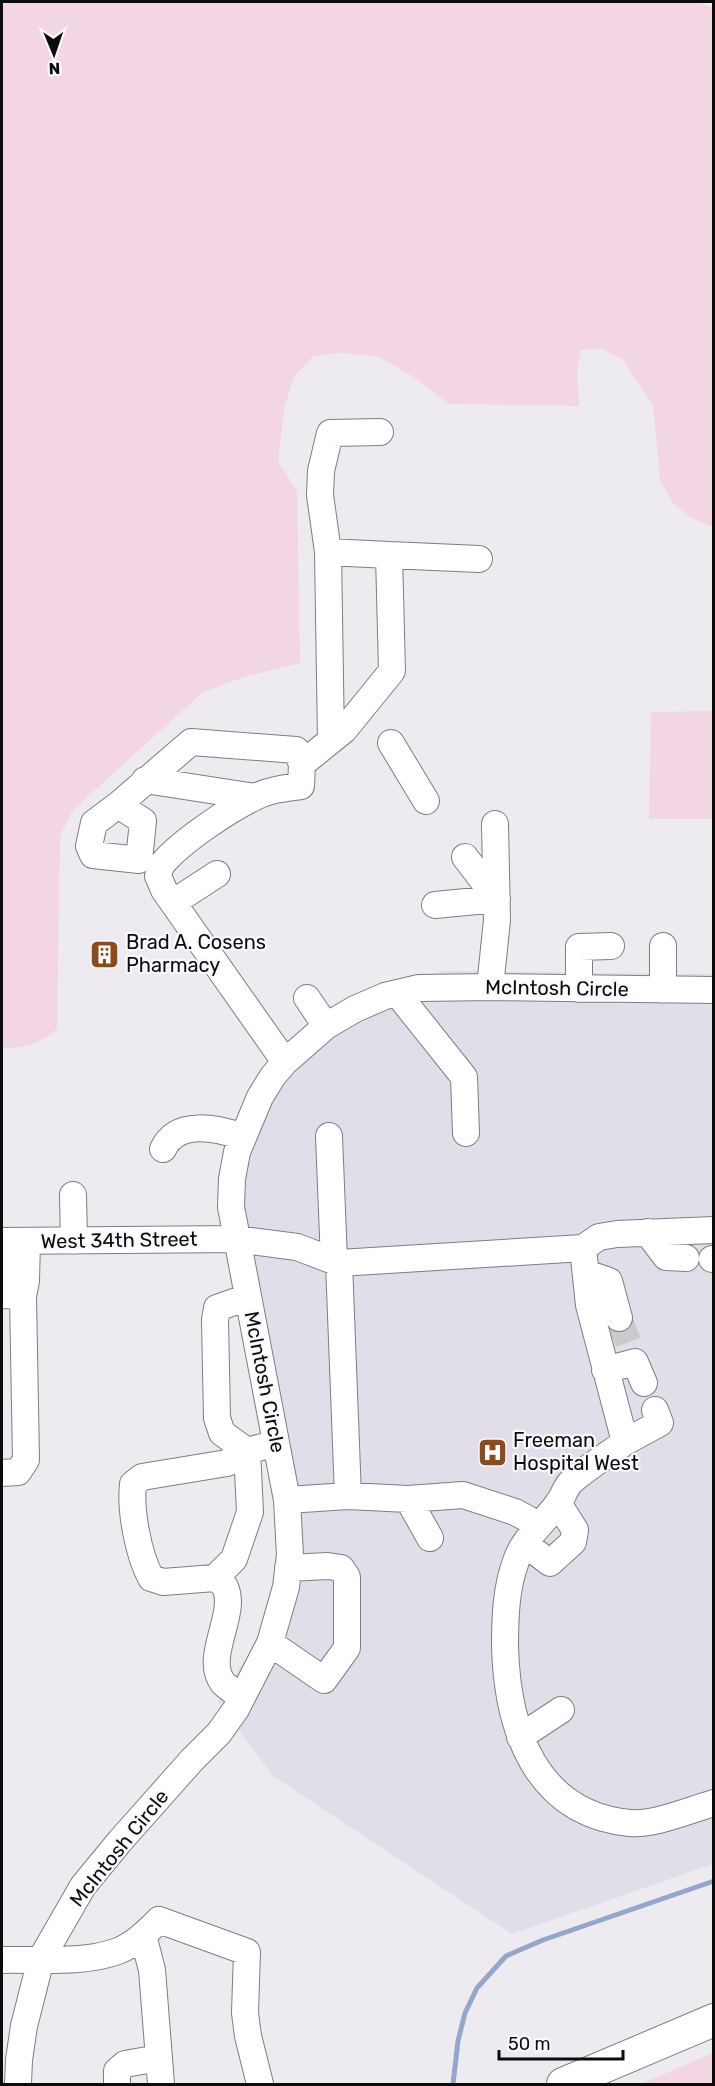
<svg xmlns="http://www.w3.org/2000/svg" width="715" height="2086" viewBox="0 0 715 2086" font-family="Rubik,sans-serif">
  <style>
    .built { fill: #e2dee9 }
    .green { fill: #f2d6e4 }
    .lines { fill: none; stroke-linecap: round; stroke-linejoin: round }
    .stream { stroke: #93a8c9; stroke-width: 5 }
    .minor-tunnel { stroke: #cbcacd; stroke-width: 26; stroke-dasharray: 26 13; stroke-linecap: butt }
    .minor-casing { stroke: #7e7d80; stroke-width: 28 }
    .major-casing { stroke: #7e7d80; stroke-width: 34 }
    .minor { stroke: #fff; stroke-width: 26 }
    .major { stroke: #fff; stroke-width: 32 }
    .labels { text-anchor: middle; stroke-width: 4.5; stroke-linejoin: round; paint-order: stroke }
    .poi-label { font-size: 20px; fill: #0c0c0d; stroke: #faf8fc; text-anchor: start }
    .street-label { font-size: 20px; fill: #0c0c0d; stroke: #faf8fc }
  </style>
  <rect width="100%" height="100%" fill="#edebef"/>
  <path class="built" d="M443 971 713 974V1864L512 1934 273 1776 218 1702 256 1642 281 1564 279 1493 229 1268 228 1150 265 1067 374 987Z"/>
  <path class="green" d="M2 2H696L714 8 713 527 692 518 673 503 660 480 653 406 623 360 603 349 581 350 577 367 579 406 449 404 410 375 377 356 341 353 313 356 294 377 284 409 278 461 297 491 300 663 244 677 203 692 73 810 60 836 57 1029C38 1045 27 1048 2 1048Z
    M713 711V819H649L651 712Z
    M713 2053V2084H640Z"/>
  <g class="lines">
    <path class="stream" d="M453 2084 458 2041 465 2013 477 1988 506 1956 543 1940 714 1881"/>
    <path class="minor-tunnel" d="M619 1318 629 1345"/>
    <defs>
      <path id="minor" d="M328 552 320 495 321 471 330 433 380 432
        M389 555 479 559
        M391 743 426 801
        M302 764 344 730 392 671 389 555 328 552 331 740
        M145 780 255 797
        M118 805 143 821 139 860 93 855 89 846 94 823 118 805 191 742 296 750 302 764 301 786C285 788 269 790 255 797 228 810 182 841 163 863 160 867 159 871 158 876L164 890 285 1062
        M465 857 497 899
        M174 902 217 874
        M435 905 497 899
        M490 987 497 920 495 824
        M579 989V947L611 946
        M663 990V946
        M397 993 464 1077 466 1133
        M307 998 326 1026
        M329 1136 334 1261
        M163 1149C177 1119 217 1128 243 1137
        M73 1195 74 1241
        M647 1232 666 1257 686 1258
        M2 1241 237 1239 297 1247 339 1263 583 1248 599 1237 617 1234 714 1230
        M8 1241V1295
        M583 1248 589 1305 625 1442C608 1455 589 1466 573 1480 566 1485 564 1495 559 1502 545 1522 524 1537 516 1561 506 1588 505 1617 505 1646 507 1728 535 1814 630 1823 655 1825 689 1810 714 1803
        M712 1259H714
        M339 1263 348 1496
        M586 1273 609 1281 619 1318
        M2 1295 23 1296 26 1460 18 1472 2 1473
        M23 1296 26 1281 27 1241
        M248 1297 217 1308 215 1320 217 1418 222 1433 247 1451 262 1447
        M605 1370 635 1362 644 1383
        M625 1442 660 1423 655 1410
        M247 1451 250 1512 234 1559 215 1578 163 1582 151 1578C138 1554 130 1510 133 1484L142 1477 227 1463Z
        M408 1499 430 1538
        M287 1500 348 1496 408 1499 463 1495 515 1512 539 1525
        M525 1544 550 1563 573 1542 575 1530 558 1503
        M215 1578C219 1580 223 1583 225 1587 238 1614 203 1657 223 1683 228 1688 236 1693 242 1697
        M270 1643 324 1680 347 1648V1577L341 1568 328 1566 288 1568
        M520 1737 561 1710
        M143 1935 152 1970 161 2084
        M2 1960C39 1959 83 1964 118 1951 134 1945 148 1931 159 1920L247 1952 245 2013 248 2036 260 2084
        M18 2084 19 2060 24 2026 41 1959 83 1886 120 1841 192 1760 219 1733 236 1709 270 1643 286 1587 290 1555 287 1500 231 1207 232 1179 237 1152 260 1097 273 1076 285 1062 326 1026 355 1009 385 996 419 988 492 987 714 990
        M117 2084V2071L125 2064 159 2058"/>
      <path id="major" d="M563 2084 714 2020"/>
    </defs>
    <use href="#minor" class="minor-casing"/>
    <use href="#major" class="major-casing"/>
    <use href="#minor" class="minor"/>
    <use href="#major" class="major"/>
  </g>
  <defs>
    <symbol id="building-square" viewBox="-11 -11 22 22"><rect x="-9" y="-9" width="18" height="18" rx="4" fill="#8d4a1a" stroke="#faf8fc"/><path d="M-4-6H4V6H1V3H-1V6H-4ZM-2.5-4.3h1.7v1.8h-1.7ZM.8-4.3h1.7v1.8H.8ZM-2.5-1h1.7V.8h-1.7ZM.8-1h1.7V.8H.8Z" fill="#fff"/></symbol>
    <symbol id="hospital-square" viewBox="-11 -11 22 22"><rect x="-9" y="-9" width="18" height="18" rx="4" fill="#8d4a1a" stroke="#faf8fc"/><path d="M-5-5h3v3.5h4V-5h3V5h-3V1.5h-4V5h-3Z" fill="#fff"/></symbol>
  </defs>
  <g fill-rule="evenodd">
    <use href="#building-square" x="88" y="938" width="33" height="33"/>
    <use href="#hospital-square" x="476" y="1436" width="33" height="33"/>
  </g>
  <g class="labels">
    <g class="poi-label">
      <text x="126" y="949">Brad A. Cosens<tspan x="126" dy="23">Pharmacy</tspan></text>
      <text x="513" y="1447">Freeman<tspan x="513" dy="23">Hospital West</tspan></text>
    </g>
    <g class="street-label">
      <text transform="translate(557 988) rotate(1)" y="7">McIntosh Circle</text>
      <text transform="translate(119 1240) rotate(-1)" y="7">West 34th Street</text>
      <text transform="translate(265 1382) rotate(79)" y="7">McIntosh Circle</text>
      <text transform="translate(119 1848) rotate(-51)" y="7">McIntosh Circle</text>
    </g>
  </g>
  <rect width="715" height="2086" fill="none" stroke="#0c0c0d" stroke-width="6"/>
  <g transform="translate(54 54) rotate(178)" stroke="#faf8fc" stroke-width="4.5" paint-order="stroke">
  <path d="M0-4.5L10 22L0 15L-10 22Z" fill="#0c0c0d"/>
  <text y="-9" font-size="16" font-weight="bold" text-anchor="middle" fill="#0c0c0d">N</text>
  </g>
  <path d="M499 2050v9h124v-9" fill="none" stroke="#0c0c0d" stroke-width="3"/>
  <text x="508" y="2050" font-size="18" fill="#0c0c0d" stroke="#faf8fc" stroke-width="4.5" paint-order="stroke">50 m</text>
</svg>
